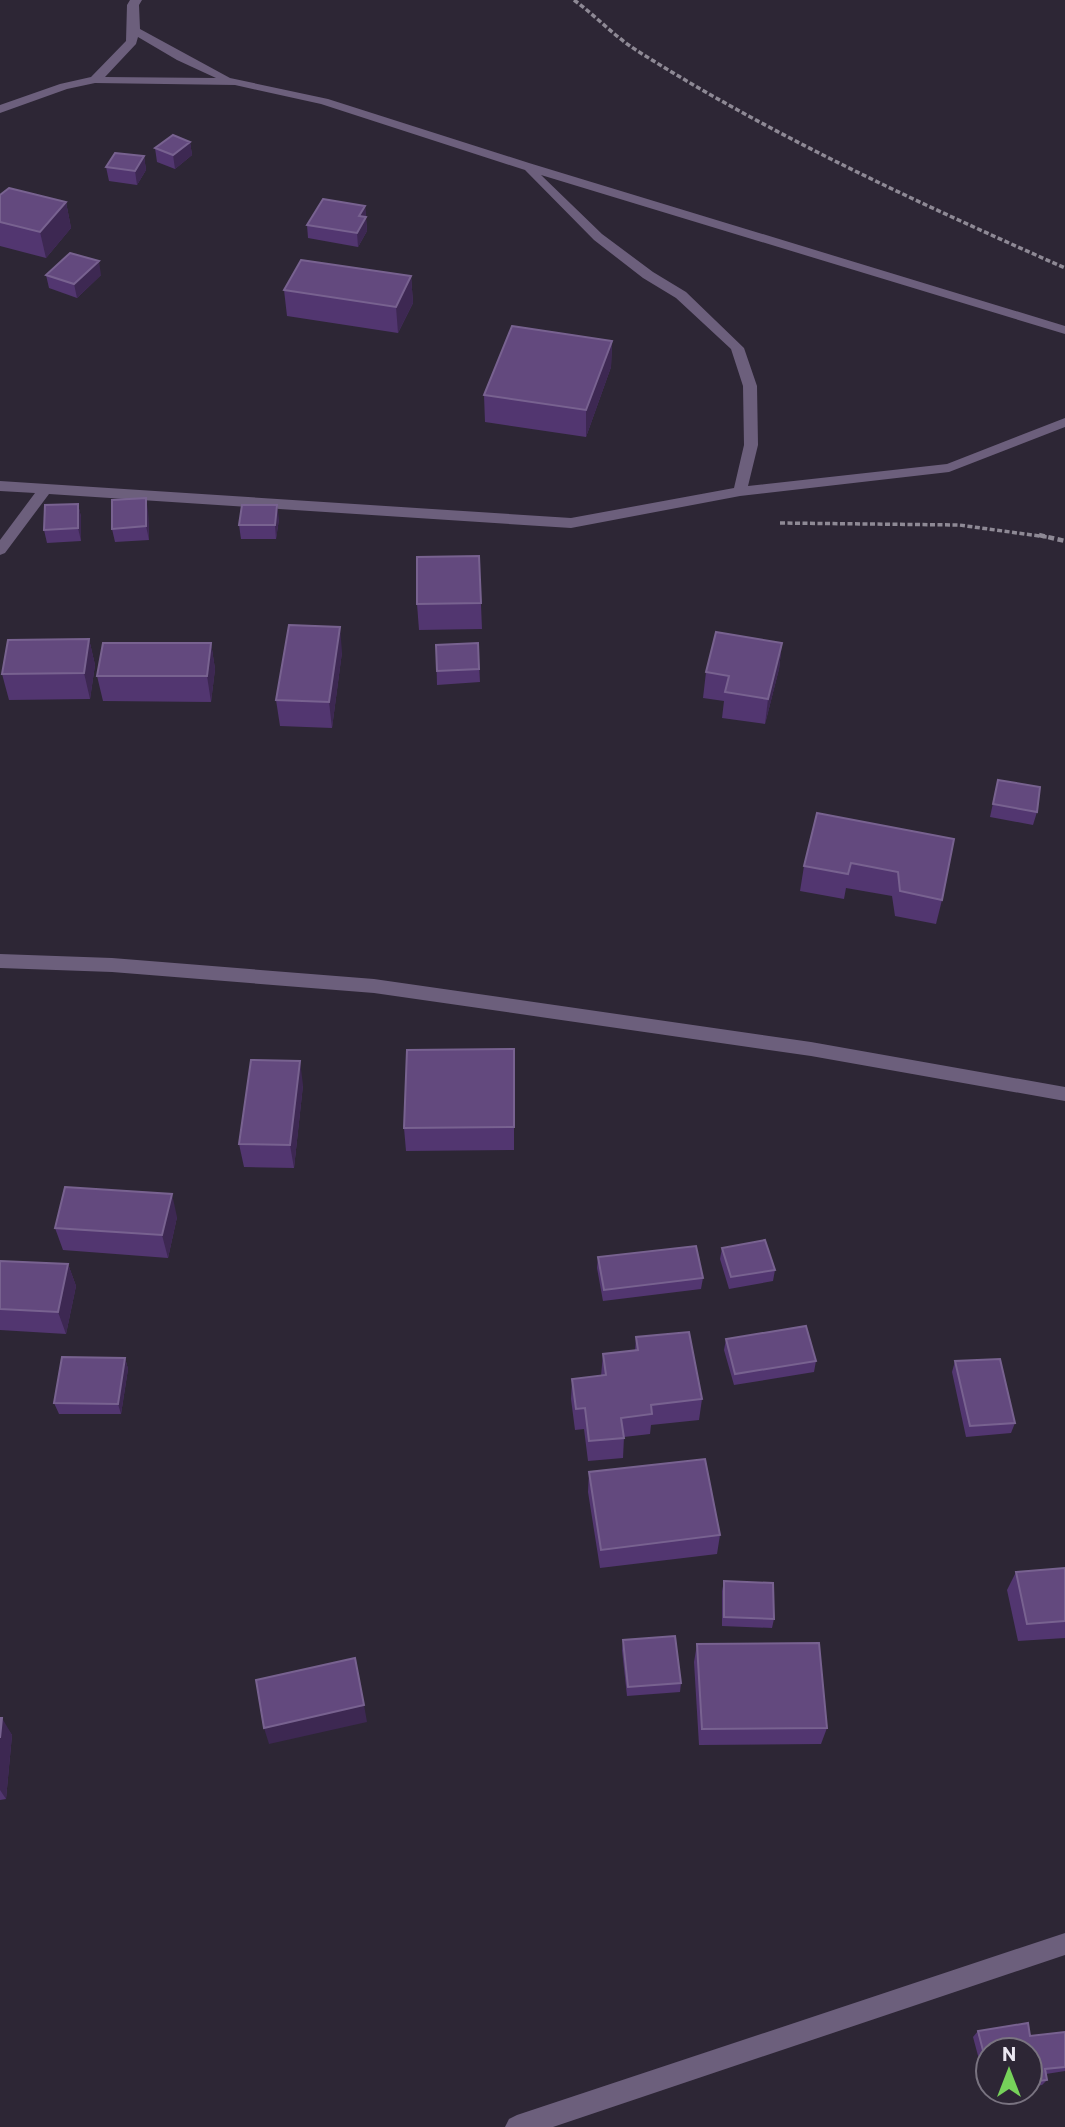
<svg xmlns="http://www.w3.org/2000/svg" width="1065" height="2127" viewBox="0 0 1065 2127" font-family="Commissioner,sans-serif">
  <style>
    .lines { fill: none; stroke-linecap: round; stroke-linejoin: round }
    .path-far1 { stroke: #8e8995; stroke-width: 3.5; stroke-dasharray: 5 2.5; stroke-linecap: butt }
    .path { stroke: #8e8995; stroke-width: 4.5; stroke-dasharray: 6 3.5; stroke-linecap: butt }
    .minor { fill: #6c5f7c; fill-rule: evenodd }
    .wall { fill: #523670 }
    .shaded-wall { fill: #3d2852 }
    .building { fill: #63497e; stroke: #786290; stroke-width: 2 }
  </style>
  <rect width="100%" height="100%" fill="#2d2635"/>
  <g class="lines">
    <path class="path-far1" d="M574 0C596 16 614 36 636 50 772 136 919 203 1065 268
      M780 523 959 525 1047 537"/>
    <path class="path" d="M1039 535 1065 541"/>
    <path class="minor" d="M130 0H142L139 5 140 29 230 78 328 99 529 163 1065 326V334L541 175 602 234 653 272 686 292 744 348 757 386 758 445 748 486 947 464 1065 418V427L949 472 740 496 571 528 49 494 5 553 0 555V540L35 493 0 491V481L571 518 734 488 744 445 743 386 731 349 676 298 643 278 594 240 525 170 321 104 235 85 95 83 67 89 0 113V105L60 84 91 77 126 41 127 5ZM138 37 177 60 216 78 105 77 136 44Z
      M0 954 112 958 374 979 811 1042 1065 1087V1101L811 1056 374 993 112 972 0 968Z
      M1065 1933V1955L553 2127H505L509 2119 517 2115Z"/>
  </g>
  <path class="wall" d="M190 142 192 155 175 169 157 162 155 148Z
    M144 156 146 170 137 185 109 181 106 167Z
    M0 195 66 202 71 228 46 258 0 246Z
    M365 206 367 231 358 247 308 238 307 225Z
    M46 275H101L77 298 49 288Z
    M411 276 413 303 398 333 287 316 284 290Z
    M612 341 611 367 586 437 485 422 484 395Z
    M78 504 81 517V541L47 543 44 530Z
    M148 511 149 540 115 542 112 529Z
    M279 519 276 539H241L239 525Z
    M479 556 482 629 419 630 417 604Z
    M89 639 95 665 90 699 9 700 2 674Z
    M211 643 215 669 211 702 103 701 97 676Z
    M478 643 480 682 437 685 436 645Z
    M782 643 779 669 765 724 722 718 724 701 703 698 706 672Z
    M342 652 332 728 280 726 276 700Z
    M998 780 1037 812 1033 825 990 817Z
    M817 813 942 900 936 924 895 916 892 896 846 888 844 899 800 891 804 866Z
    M514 1049V1150L406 1151 404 1128Z
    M303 1085 294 1168 244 1167 239 1144Z
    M177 1217 168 1258 63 1250 55 1228Z
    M722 1248 775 1270 773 1281 729 1289 720 1259Z
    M598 1257 703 1278 701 1289 603 1301 597 1268Z
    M0 1261 68 1264 76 1286 66 1334 0 1330Z
    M636 1337 702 1399 699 1420 651 1425 650 1434 624 1437 623 1458 588 1461 584 1429 575 1430 571 1399 572 1379 601 1376 603 1354 635 1351Z
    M726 1339 816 1361 814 1372 734 1385 724 1350Z
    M125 1358 128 1369 121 1414H59L54 1403Z
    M955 1361 1015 1423 1011 1433 966 1437 952 1372Z
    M589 1472 720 1535 717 1554 600 1568 588 1492Z
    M1065 1568V1638L1018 1641 1007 1590 1016 1572Z
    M724 1581 774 1619 772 1628 722 1626V1591Z
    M623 1640 681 1683 680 1692 627 1696 622 1650Z
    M697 1644 827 1728 821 1744 699 1745 694 1662Z
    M0 1718 12 1735 6 1799 0 1800Z
    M978 2031 1030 2036 1065 2032V2071L1046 2074 1047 2080 1042 2085 1030 2087V2050H988V2092H996L988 2093 973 2037Z"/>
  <path class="shaded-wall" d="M190 142 192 155 175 169 173 155Z
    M144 156 146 170 137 185 135 171Z
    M66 202 71 228 46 258 40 232Z
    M365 206 367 231 358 247 357 233 359 216Z
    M99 261 101 275 77 298 74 284Z
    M411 276 413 303 398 333 396 307Z
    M612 341 611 367 586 437V410Z
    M146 498 148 511 149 540 146 526Z
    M78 504 81 517V541L78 528Z
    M277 505 279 519 276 539 275 525Z
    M340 627 342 652 332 728 329 702Z
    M89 639 95 665 90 699 84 673Z
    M211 643 215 669 211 702 207 676Z
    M782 643 779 669 765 724 768 699Z
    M300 1061 303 1085 294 1168 290 1145Z
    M172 1194 177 1217 168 1258 162 1235Z
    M68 1264 76 1286 66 1334 58 1312Z
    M125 1358 128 1369 121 1414 118 1404Z
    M364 1705 367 1722 269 1744 264 1728Z
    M2 1718 12 1735 6 1799 0 1790V1738Z"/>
  <path class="building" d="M173 135 190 142 173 155 155 148Z
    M115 153 144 156 135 171 106 167Z
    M9 188 66 202 40 232 0 222V195Z
    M323 199 365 206 359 216 366 217 357 233 307 225Z
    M70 253 99 261 74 284 46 275Z
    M301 260 411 276 396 307 284 290Z
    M512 326 612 341 586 410 484 395Z
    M146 498V526L112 529V500Z
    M78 504V528L44 530 45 505Z
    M242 505H277L275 525H239Z
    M479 556 481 603 417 604V557Z
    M289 625 340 627 329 702 276 700Z
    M716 632 782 643 768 699 725 692 729 676 706 672Z
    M89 639 84 673 2 674 8 640Z
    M103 643H211L207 676H97Z
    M478 643 479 669 437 671 436 645Z
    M998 780 1040 787 1037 812 993 804Z
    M817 813 954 839 942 900 900 891 898 872 851 863 848 874 804 866Z
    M514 1049V1127L404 1128 407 1050Z
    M251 1060 300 1061 290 1145 239 1144Z
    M65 1187 172 1194 162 1235 55 1228Z
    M765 1240 775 1270 731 1277 722 1248Z
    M696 1246 703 1278 604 1290 598 1257Z
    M0 1261 68 1264 58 1312 0 1309Z
    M806 1326 816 1361 735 1374 726 1339Z
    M689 1332 702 1399 651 1405 652 1414 621 1418 624 1438 589 1441 585 1408 576 1409 572 1379 606 1375 603 1354 638 1350 636 1337Z
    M62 1357 125 1358 118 1404 54 1403Z
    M1000 1359 1015 1423 970 1426 955 1361Z
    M705 1459 720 1535 601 1550 589 1472Z
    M1065 1568V1621L1027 1624 1016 1572Z
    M724 1581 773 1583 774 1619 724 1617Z
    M675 1636 681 1683 628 1687 623 1640Z
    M819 1643 827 1728 702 1729 697 1644Z
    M355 1658 364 1705 264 1728 256 1680Z
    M0 1718H2L0 1738Z
    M1028 2023 1030 2036 1065 2032V2067L1045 2069 1047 2080 1030 2082V2050H988V2070L978 2031Z"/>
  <g transform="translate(1009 2071)"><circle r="33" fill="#2d2635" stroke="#797380" stroke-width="2"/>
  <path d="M0-5L12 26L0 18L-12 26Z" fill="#76d25a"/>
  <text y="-10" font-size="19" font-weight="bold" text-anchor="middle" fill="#ebe7f1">N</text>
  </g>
</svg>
